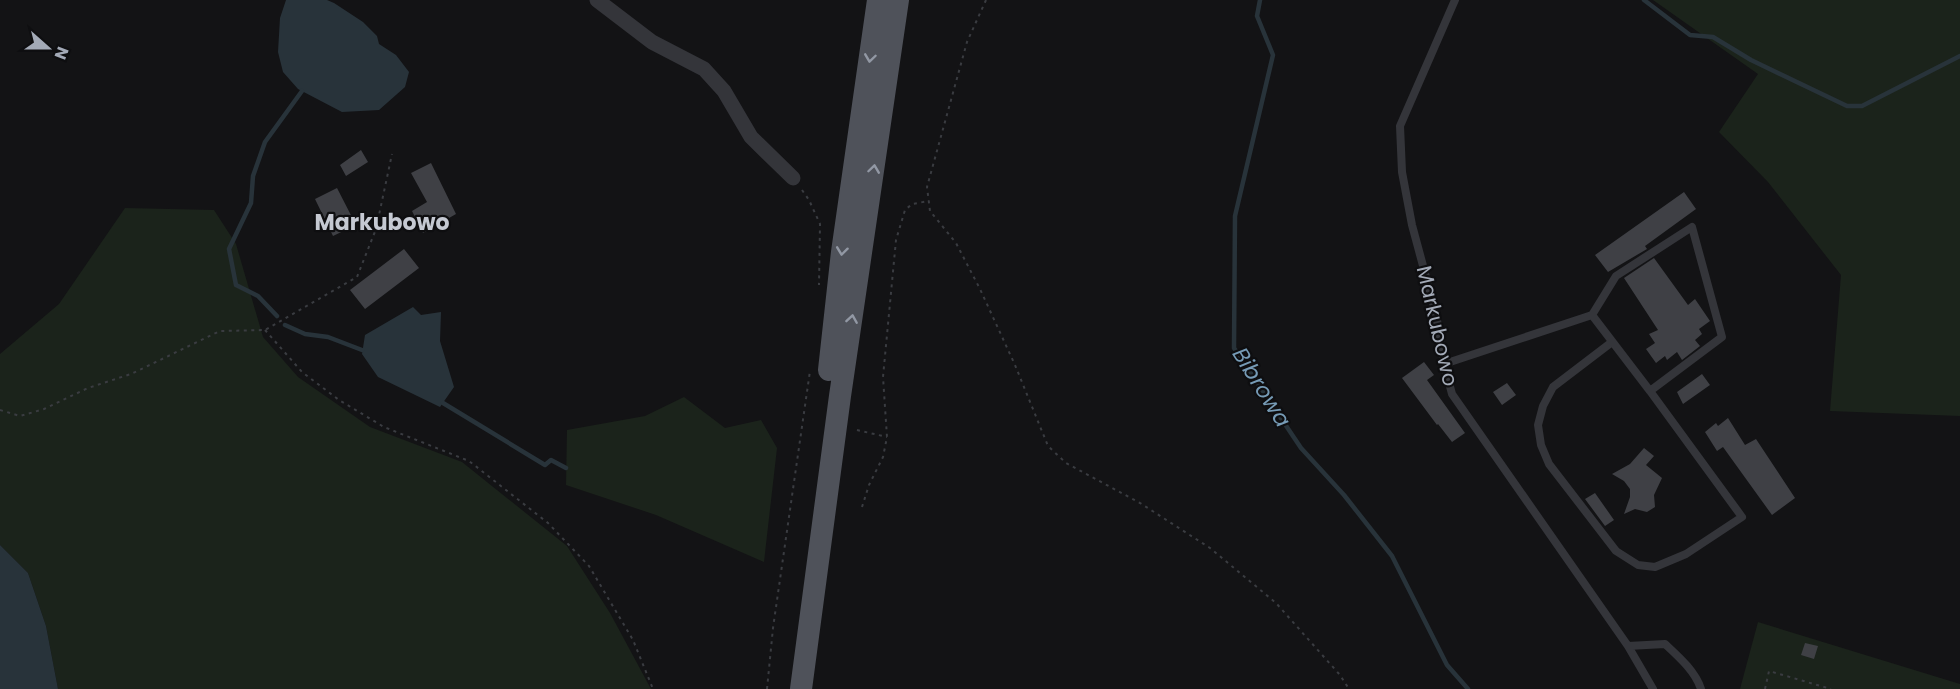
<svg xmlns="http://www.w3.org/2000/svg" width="1960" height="689" viewBox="0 0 1960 689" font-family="Poppins,sans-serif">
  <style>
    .green { fill: #1b231b }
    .water { fill: #28333a }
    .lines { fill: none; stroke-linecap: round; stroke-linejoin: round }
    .stream { stroke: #28333a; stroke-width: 4.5 }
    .building { fill: #3f4045 }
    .path { stroke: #3a3c41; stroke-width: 2; stroke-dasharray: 3 4.5; stroke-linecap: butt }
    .service { stroke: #34353a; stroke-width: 8 }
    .minor { stroke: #34353a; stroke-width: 15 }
    .primary { stroke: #4f525a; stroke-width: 22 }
    .oneway { stroke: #9298a4 }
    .labels { text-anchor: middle; stroke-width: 4.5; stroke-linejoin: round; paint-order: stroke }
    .street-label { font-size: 21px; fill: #a3aab7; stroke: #0e0e10 }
    .neighbourhood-label { font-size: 22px; font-weight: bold; fill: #c5c9d2; stroke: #0e0e10 }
    .water-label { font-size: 22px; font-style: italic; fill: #769bb6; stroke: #0e0e10 }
  </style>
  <rect width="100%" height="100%" fill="#131315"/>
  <path class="green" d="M1653 0H1960V416L1830 411 1841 275 1768 182 1719 132 1758 74Z
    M125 208 214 210 236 244 263 337 298 377 370 427 462 462 567 546 610 613 651 689H58L46 626 28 573 0 545V354L59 304Z
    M684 397 725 428 761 420 777 448 764 562 656 515 566 485 567 430 645 416Z
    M1758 622 1960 684V689H1740Z"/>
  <path class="water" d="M286 0H327L334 3 363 22 377 36 379 44 396 55 409 72 405 87 379 110 342 112 298 89 283 72 278 52 280 18Z
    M413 307 421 315 441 312 440 341 454 387 440 407 378 377 362 354 365 335Z
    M0 545 28 573 46 626 58 689H0Z"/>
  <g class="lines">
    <path class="stream" d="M1260 0 1257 16 1273 55 1235 216 1234 348 1301 448 1344 495 1392 556 1447 665 1468 689
      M1644 0 1690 35 1713 37 1751 60 1847 106H1862L1960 56
      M277 316 258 296 236 285 229 249 251 203 253 176 265 142 302 91
      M285 325 305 334 328 337 362 350
      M443 403 545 465 551 460 566 468"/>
  </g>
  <path class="building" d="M361 150 368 162 346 176 340 165Z
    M431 163 456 214 423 233 412 211 427 202 411 173Z
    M337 188 356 225 333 236 315 199Z
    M1684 192 1696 209 1645 246 1647 249 1608 272 1595 255Z
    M404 249 419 268 365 309 350 290Z
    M1654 258 1688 305 1695 299 1710 321 1699 329 1702 334 1695 340 1700 346 1682 360 1677 352 1667 360 1665 356 1656 363 1646 349 1655 343 1649 334 1658 330 1624 278Z
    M1424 362 1434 375 1427 380 1465 433 1452 442 1438 424 1437 425 1402 378Z
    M1702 374 1710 385 1683 404 1677 392Z
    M1507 383 1516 395 1502 405 1493 392Z
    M1728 418 1745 445 1756 439 1795 498 1772 515 1723 447 1717 451 1705 432 1716 423 1718 426Z
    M1644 448 1654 456 1646 465 1662 478 1654 495 1655 507 1647 512 1635 509 1624 514 1630 497V489L1624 481 1612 474 1630 464Z
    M1595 493 1614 520 1605 526 1585 499Z
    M1805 643 1818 646 1814 659 1801 655Z"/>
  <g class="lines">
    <path class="path" d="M986 0 967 42 927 187 930 211 956 243 980 289 1015 365 1048 446 1066 463 1140 503 1210 548 1276 603 1340 675 1349 689
      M802 190 809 200 820 224 819 285
      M265 330 302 372 339 400 384 427 469 461 548 523 589 566 633 640 653 689
      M0 410 20 416 44 409 88 388 131 374 220 331 265 330 357 277 376 229 392 154
      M857 430 887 437
      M862 507 869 485 883 457 887 437 883 377 896 240 905 210 912 204 929 201
      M767 689 773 628 810 371
      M1765 689 1769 671 1831 689"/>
    <path class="service" d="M1455 0 1400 126 1402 172 1412 225 1436 314 1444 364 1452 394 1628 646 1665 644C1679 657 1695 671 1701 689
      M1612 342 1553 387 1543 406 1538 425 1541 445 1549 464 1616 551 1638 565 1655 567 1686 554 1742 517 1650 391
      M1444 364 1592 315 1616 276 1692 227 1722 337 1650 391 1592 315
      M1628 646 1653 689"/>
    <path class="minor" d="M597 0 652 42 704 69 724 91 751 137 793 178"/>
    <path class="primary" d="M829 370 842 252 878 0
      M801 689 840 396 898 0"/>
  </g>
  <defs><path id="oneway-chevron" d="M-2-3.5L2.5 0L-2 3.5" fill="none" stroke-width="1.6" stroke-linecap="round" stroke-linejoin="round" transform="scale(1.5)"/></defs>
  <g class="oneway">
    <use href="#oneway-chevron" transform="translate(870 58) rotate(98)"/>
    <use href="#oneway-chevron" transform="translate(874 169) rotate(-82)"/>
    <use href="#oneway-chevron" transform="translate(842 251) rotate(97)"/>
    <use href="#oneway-chevron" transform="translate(852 319) rotate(-81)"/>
  </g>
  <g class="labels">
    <g class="street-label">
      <text transform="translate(1437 326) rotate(77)" y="7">Markubowo</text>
    </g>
    <g class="neighbourhood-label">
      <text x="382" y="230">Markubowo</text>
    </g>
    <g class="water-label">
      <text transform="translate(1262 387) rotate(58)" y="8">Bibrowa</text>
    </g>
  </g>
  <g transform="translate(48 48) rotate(111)" stroke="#0e0e10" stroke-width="4.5" paint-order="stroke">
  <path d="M0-4.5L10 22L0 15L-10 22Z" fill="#a3aab7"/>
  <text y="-9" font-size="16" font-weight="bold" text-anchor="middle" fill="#a3aab7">N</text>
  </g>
</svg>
